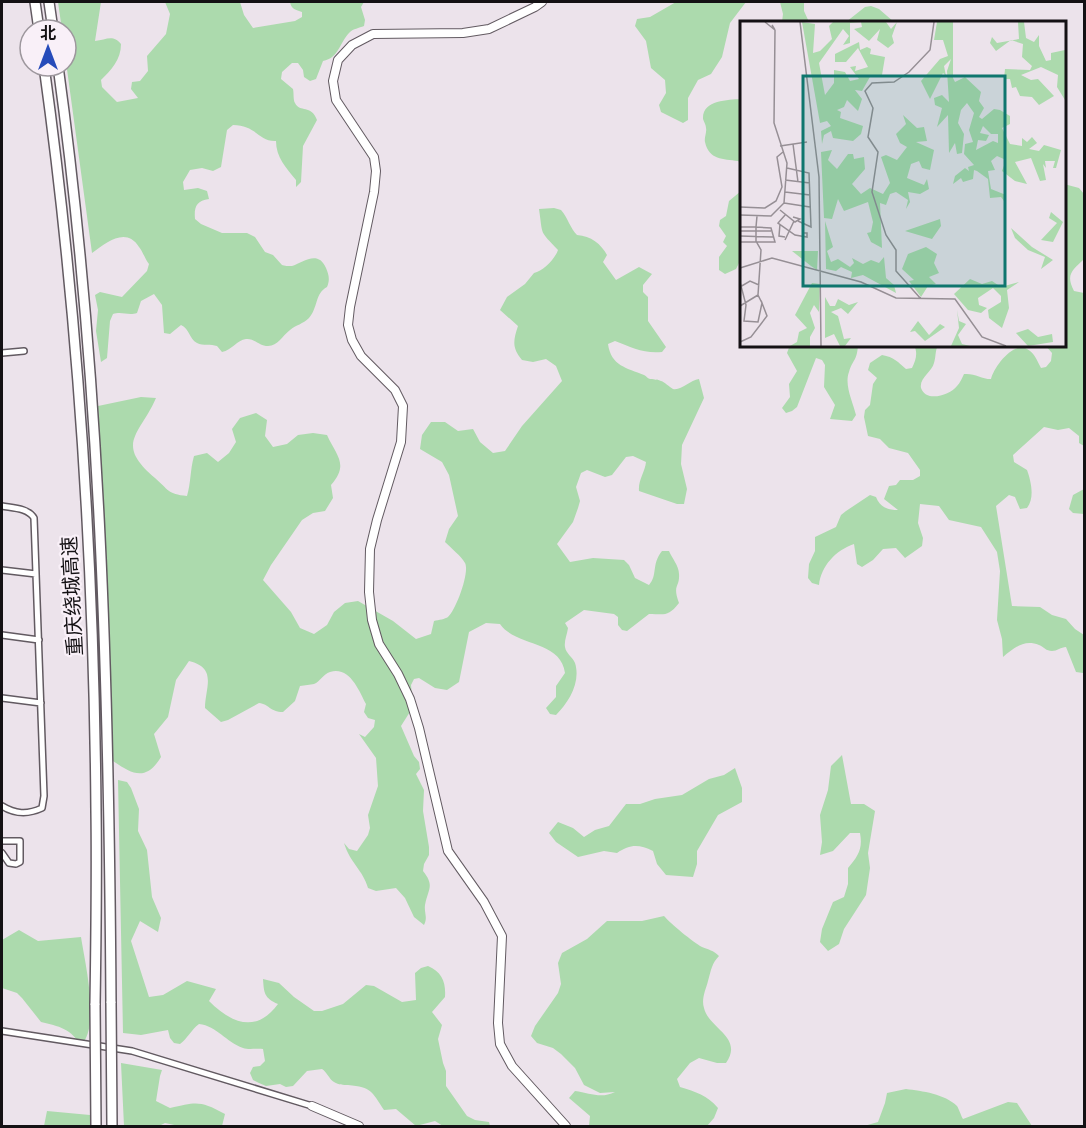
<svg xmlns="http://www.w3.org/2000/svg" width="1086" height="1128" viewBox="0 0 1086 1128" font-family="'Libre Baskerville','Noto Sans SC',serif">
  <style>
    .green { fill: #acdaad }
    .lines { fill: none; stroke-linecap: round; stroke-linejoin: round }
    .street-casing { stroke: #625a61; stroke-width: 8 }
    .secondary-casing { stroke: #625a61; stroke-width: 10 }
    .highway-casing { stroke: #625a61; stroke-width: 12 }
    .street { stroke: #fff; stroke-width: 5 }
    .secondary { stroke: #fff; stroke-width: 8 }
    .highway { stroke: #fff; stroke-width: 9 }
    .highway-bridge-casing { stroke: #625a61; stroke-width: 12; stroke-linecap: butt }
    .highway-bridge { stroke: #fff; stroke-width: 9 }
    .labels { text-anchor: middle; stroke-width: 4.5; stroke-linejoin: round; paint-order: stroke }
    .street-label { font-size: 20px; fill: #141114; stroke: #f9f0f8 }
    .inset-road { fill: none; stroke: #968f95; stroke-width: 1.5 }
    .view { fill: #0f766e; fill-opacity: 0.15; stroke: #0f766e; stroke-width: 3 }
    .inset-edge { fill: none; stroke: #141114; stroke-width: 3 }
  </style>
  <rect width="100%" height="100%" fill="#ece3eb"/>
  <path class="green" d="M58 2H101L95 41C106 40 113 34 121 44 121 60 111 70 101 80L102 87 117 102 138 98 131 89 132 82 140 81 148 71 147 56 166 34 170 14 165 2H240L244 15 253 28 295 21 302 17V12C296 10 291 9 290 2H364L361 7 365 20 364 26C359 28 353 29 350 32 339 43 339 58 323 61L316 79 310 81 304 77 303 70 298 63H292L282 72 281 79 293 89C294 93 293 100 295 103 300 113 311 104 317 120L303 146 301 182 296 187V180C286 168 276 157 276 141 259 142 256 125 233 125L227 130 221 167 213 171 202 168 190 170 183 182 184 190 198 188 207 191 209 199C196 201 194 207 195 219L201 224 222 233H247L255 237 265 252 273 255 282 265C284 266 289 266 292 266 302 263 318 249 326 268 329 275 330 280 327 287 315 293 318 308 309 318 303 324 296 325 290 330 282 336 278 346 268 346 259 346 254 338 246 339 237 340 232 350 222 352L217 346C211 344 203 346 197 343 189 339 190 329 181 325L170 334 164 333 162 305 154 294 141 301 137 313C128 316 122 311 113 314L110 321 107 358 101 362 96 331 98 310 95 295 100 292 122 297 147 271 149 264C145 259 143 252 139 247 126 226 106 243 92 253L66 62V30H62Z
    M676 2H746L730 23 722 57 711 74 698 80 688 98V120L683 123 661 112 659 105 666 93 665 80 651 68 646 41 635 26 637 19 650 17Z
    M780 2H804V11L809 22H782L783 14Z
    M871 6 879 9 894 22H846L865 7Z
    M741 99V163L738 161C723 159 709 160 705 142 704 138 707 132 706 128 706 125 704 122 703 119 702 100 728 100 741 99Z
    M1064 184 1079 188 1084 194V259C1073 270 1065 274 1074 291L1084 293V446L1079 443V436L1069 428 1058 430 1044 427 1013 455 1014 462 1027 470C1031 481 1035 498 1027 508L1020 509 1015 497 1009 495 996 506 1012 606 1040 607 1052 615 1066 619 1075 629 1084 635V670L1083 673 1076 672 1066 647C1061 647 1057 651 1052 651 1046 651 1044 647 1039 645 1024 639 1014 648 1003 657L1002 639 997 620 1000 571 997 552 981 527 949 520 939 506 920 504 918 523 923 538 922 546 905 558 896 548 883 549 873 560 862 567 857 564 854 544C836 550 821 566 819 585L812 583 808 578 809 564 815 551V537L836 527 841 515 846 511 870 495 876 497C880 507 887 510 898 510L884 499 889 486 896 485 900 480H913L920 476V470L908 453 889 448 880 439 868 436 864 417 865 410 870 405 873 384 877 378 868 370 870 363 882 355C894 357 898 362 906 369L912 368C916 360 918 353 914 345H938C935 351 936 357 934 363 932 372 919 378 921 388 926 403 950 395 957 386 960 383 962 378 964 374 975 373 981 379 991 379 994 367 1013 341 1027 349 1035 353 1037 361 1041 368L1046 367 1051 361 1052 353 1045 345H1064Z
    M741 191 739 263 736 269 725 274 719 270V257L727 246 723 242 726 236 719 226 720 220 726 216 729 201Z
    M554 208 561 210C568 218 570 228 577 235 591 236 601 244 607 255L603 262 616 280 639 267 652 274 643 285V292L648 297V321L666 347 662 352C644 354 631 347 615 341L608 344C611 366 627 368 644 375 648 377 647 379 652 379 660 381 653 378 661 381 665 382 669 387 673 389 681 391 690 380 699 379L704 398 682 445 681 464 687 489 684 504H677L639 491C638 480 645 472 646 462L633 456 626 457 612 475 605 477 587 470 581 473 576 487 580 501 578 508 573 522 557 544 570 562 593 558 624 560 629 565 635 578 649 585C658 575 651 565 662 551H669C672 558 679 566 679 574 680 588 672 584 679 603 668 617 665 614 649 614L627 631 622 630 618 625V617L614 614 584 610 565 623 568 628C567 635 564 641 565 647 566 654 573 657 575 663 581 682 569 702 556 715L550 714 546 708 556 697V686L565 673C561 640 516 647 500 624L486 623 469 632 459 682 447 690 435 688 419 678 414 679 411 685 413 707 401 726 414 756 419 762 420 769 416 774 424 790 423 811 429 847V855L424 864 423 871C435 886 428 889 425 905 424 913 428 917 424 925L414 917 405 898 396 888 376 891 368 888C363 870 350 863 344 843L349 849 357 851 368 835 370 828 368 815 378 786 376 758 359 734 365 737 374 727 375 720 368 718 364 712 366 704C359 691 350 666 330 672 323 674 320 682 314 684 310 685 305 685 300 686L295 701 283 712C270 712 269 704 259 703L228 720 221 722 205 708C205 688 218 668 189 661L176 680 168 717 154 734 161 757C146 782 132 774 113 761L98 406 141 397 156 398C140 435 114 443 155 478 169 490 167 494 187 496 191 483 190 470 194 456L207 453 218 462 229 453 236 442 232 429 240 418 256 413 267 420 265 436 273 447 287 444 298 435 313 433 327 435C337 457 349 464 331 485L333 498 325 511 313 513 302 520 271 565 263 580 291 612 300 628 314 634 327 625 334 612 345 603 358 601 393 621 416 639 431 634 434 621C439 620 445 619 448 617 456 610 470 572 465 563 461 556 451 548 445 542L449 529 458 516 449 475 442 462 420 449 422 435 431 422H445L458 431 473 429 480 442 493 453 505 451 522 426 562 381 556 366 546 359 533 362 522 360C512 348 513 341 518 326L500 310 507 297 525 284 534 273C543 271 555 259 558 250 539 230 543 236 539 209Z
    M790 345H858C857 361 853 359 849 372 844 385 853 402 856 415L852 421 830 419 835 405 824 387 825 365 822 360 816 358 797 407 792 411 786 413 782 408 790 397 789 384 797 371 787 353Z
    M1084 489V514L1073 513 1069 509 1073 495Z
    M842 755 851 804H864L875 811 868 853 870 868 866 895 844 929 839 944 828 951 820 942 822 929 833 902 844 897 848 884V868C858 856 863 849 860 833H850L833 851 820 855 822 842 820 815 828 790 831 766Z
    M735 768 742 788V802L718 815 697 851V864L693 877 666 875 657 864 653 851C639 844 630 844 617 853L604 851 578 857 556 842 549 833 558 822 573 828 584 837 595 830 609 826 626 804H640L655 799 682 795 709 779 724 775Z
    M118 780 127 782 131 788 139 809 138 831 147 850 152 897 161 918 158 932 140 921 131 941 149 997 163 995 187 981 216 989 209 1001C231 1023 256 1034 278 1004 264 998 264 993 263 979L279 983 294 997 314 1011H322L343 1004 366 985 374 986 402 1002 416 1000 415 973 421 968 428 966C442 972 446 982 445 997L432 1012 442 1025 438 1039 443 1063 446 1071V1086L467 1116 475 1120 489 1122 490 1126H443L435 1121 416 1126 396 1109 384 1110C372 1092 372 1087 348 1085 343 1085 339 1085 334 1082 329 1079 327 1072 322 1069L307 1071 293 1086 286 1087 280 1084 266 1086 259 1083 253 1080 250 1073 253 1067 260 1066 265 1061 263 1049C257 1048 249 1050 243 1048 226 1042 217 1026 199 1024 191 1030 188 1038 180 1044L174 1043 170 1038 168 1030 141 1035 123 1033Z
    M664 916C671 924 693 942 702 947 709 950 713 950 719 956 712 963 711 970 708 981 706 989 701 999 704 1008 709 1029 744 1037 726 1063H717L699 1058 690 1063 677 1079 680 1087C696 1092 707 1095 718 1108L714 1118 707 1126C696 1127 684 1124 674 1126H589L590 1116 569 1098 575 1091C590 1093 601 1099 615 1092L600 1093 584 1085 575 1068 561 1054 553 1048 537 1043 531 1036 535 1026 558 993 561 984 558 963 562 953 587 939 607 921H642Z
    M19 930 38 941 81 937C85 963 101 1029 80 1046 73 1029 58 1026 41 1022L22 998 17 993 2 988V940Z
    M121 1063 162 1070 160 1076 156 1101 170 1108C196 1102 200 1100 225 1114L222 1126H179L165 1123 159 1126H124Z
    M906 1089C922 1091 945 1094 957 1106 959 1109 961 1116 963 1119L1008 1102 1017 1103 1032 1126H864L878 1122 885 1103 887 1093Z
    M47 1111 90 1115V1126H44Z"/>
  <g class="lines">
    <defs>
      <path id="street" d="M2 353 24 351
        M2 506C13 508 28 508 34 518L44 796 42 808C27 815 15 814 2 806
        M2 570 36 574
        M2 635 39 640
        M2 698 41 703
        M2 841H20V862L16 864 9 863 2 853
        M2 1031 132 1051 312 1106"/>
      <path id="secondary" d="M542 2 535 7 489 29 463 33 373 34 352 45 338 60 333 81 336 100 374 157 376 171 374 192 350 307 348 325 352 340 361 356 395 390 403 406 401 442 377 520 370 549 369 592 372 620 379 644 398 674 410 699 419 728 448 851 484 902 502 936 498 1023 500 1044 512 1066 566 1126
        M312 1106 359 1126"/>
      <path id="highway" d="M35 2 39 30
        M49 2 53 30
        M44 66C78 312 94 563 96 811 97 876 96 940 95 1005
        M58 66C101 377 109 690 111 1003"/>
    </defs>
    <use href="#street" class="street-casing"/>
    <use href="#secondary" class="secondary-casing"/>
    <use href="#highway" class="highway-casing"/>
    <use href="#street" class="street"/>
    <use href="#secondary" class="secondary"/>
    <use href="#highway" class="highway"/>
    <defs>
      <path id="highway-bridge" d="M111 1003 112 1126
        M95 1005 96 1126"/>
    </defs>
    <use href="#highway-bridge" class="highway-bridge-casing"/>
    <use href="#highway-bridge" class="highway-bridge"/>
  </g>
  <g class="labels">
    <g class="street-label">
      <text transform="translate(72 596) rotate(-93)" y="7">重庆绕城高速</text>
    </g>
  </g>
  <g transform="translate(740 21)">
    <rect width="326" height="326" fill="#ece3eb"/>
    <path d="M62 1 75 3 73 32 80 30 92 18 89 5 93 1H146L151 8 157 1 152 15 154 22 148 27 137 19 140 8 129 20 114 8 122 6 121 1 110 2V22L103 24 109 15 103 8 79 42 85 74 94 62V49L105 51 110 60 119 58 110 46 116 45 115 50 128 46 118 27 106 41H95V33L119 21 120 29 127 26 131 28 130 33 145 36 142 54H131L122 70 115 69 122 78 118 90 107 79 104 86 97 89 101 91 100 97 123 105 121 113 113 120 93 117 91 110 84 114 82 123 81 110 91 105 87 100 80 102ZM197 1H213V57L215 61 225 56 241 71 239 80 244 87 239 96 242 98 254 88 260 89 270 95V103L262 107 270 123 282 125V117L287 121 292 116 297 122 289 128 299 130 304 124 321 129 316 147H313L315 140H305L306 147 303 143 306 159 300 160 291 137 275 141 287 163 275 160 262 150 266 139 257 135 251 140 255 149 248 150 251 168 266 174 264 180 261 176 250 177 248 158 237 150 234 149 233 158 223 161 221 157 213 163 215 155 225 147 229 150 228 146 234 144 224 133 225 123 233 121 229 109 234 92 227 82 221 89 218 102 224 113 222 132 217 133 215 122 209 132 208 94 197 106 202 87 195 84 194 77 202 74 209 81 207 50 211 38 204 45 206 55 203 52 190 78 181 60 200 38 208 35 203 19H194ZM243 105 251 113H258V122L253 120 236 129 238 119 246 120 249 114 240 112ZM278 1H284L286 17 294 21 299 14V25L306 40 311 39V32L325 29V79L317 66 318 54 301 46 281 54 291 59 298 58 314 75 299 84 292 76 280 75 276 66 272 67 270 58H264L265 48 290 49 292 45 282 36 283 23 271 19 256 30 250 22 252 16 257 22 279 18ZM163 94 177 107 184 106 187 120 176 121 194 129 190 149 182 147 179 140 171 143 167 157 184 164 187 158 189 168 180 173 168 171 170 181 166 188 168 179 156 171 150 173 146 184 140 182 142 227 131 221 127 212 131 211 133 201 128 181 104 190 98 178 92 198 84 197 81 131 92 129 88 139 97 148 108 133H113L114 138 124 136 125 148 112 163 121 173 130 167 143 173 150 162 141 136 146 134 157 139 167 126 160 122 156 113 166 103ZM311 191 323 201 313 221 301 219 317 202 309 197ZM200 198 201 205 192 218 165 210ZM85 200 93 226 87 230 91 241 98 238 110 246 114 242 112 237 123 243 131 239 139 242 144 236 146 257 154 264 156 272 123 254 111 257 112 251 101 246 96 250 86 248ZM271 207 292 226 313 239 301 248 305 236 288 229 275 217ZM186 226 197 233 194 242 199 252 189 256 196 263 188 265 181 276 169 260 174 259 162 248 168 233ZM52 230H78L77 249 71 245ZM230 258 242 263 252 260 261 266 279 261 267 269 269 287 262 307 249 297 248 289 261 281V275L253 267 238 277 239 284 247 287 241 292 228 289 214 273ZM72 262 80 263 79 291 74 284 70 292 75 307 70 316V325H50L57 321 59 311 67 307 55 294ZM85 276 90 285H95L98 278 109 284 118 281 108 293 101 287 91 291 98 295 104 318 111 317 105 325H100L94 313 85 317ZM217 289 219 300 226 303 218 314 222 323 230 325H211L219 307ZM178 300 189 314 200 303 205 306 185 320 175 310 170 311ZM288 308 298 316 312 313 313 321 288 325 276 312Z" fill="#acdaad" fill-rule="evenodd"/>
    <path class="inset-road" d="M25 1 35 9 32 4M60 1 79 156 81 325M53 123 58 161M40 125 67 121M47 147 69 152 71 206 58 200M45 159 70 162M45 171 70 174M44 182 70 186M0 186 25 187 36 180 42 166 37 136 43 131M40 189 55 201 60 198 53 196M46 193 38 202 55 214 67 216V212H62M0 194 31 195 44 182 47 142 34 102 35 9M40 203 39 215 45 216M0 206H16L17 195M0 210H31M0 215 33 216M45 219 54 200M0 221H35L31 207 16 206V220L21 229 18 274 22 282M0 247 32 237 121 261 156 277 215 278 242 316 266 325M0 261 6 284 4 300 18 301 22 282 27 295 11 316 0 321M0 266 10 260 19 264M181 278 156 250V229L146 214 132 171 138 131 128 116 133 87 125 70 132 62 154 61 169 51 190 29 194 1M0 285 18 274"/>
    <path class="view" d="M63 55H265V265H63Z"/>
    <rect width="326" height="326" class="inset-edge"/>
  </g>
  <rect width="1086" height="1128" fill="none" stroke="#141114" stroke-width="6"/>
  <g transform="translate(48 48)"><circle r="28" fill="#f9f0f8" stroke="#9d979d" stroke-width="1.5"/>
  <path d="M0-4.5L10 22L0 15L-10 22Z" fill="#264bba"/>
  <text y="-9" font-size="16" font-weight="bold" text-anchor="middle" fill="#141114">北</text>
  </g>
</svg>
